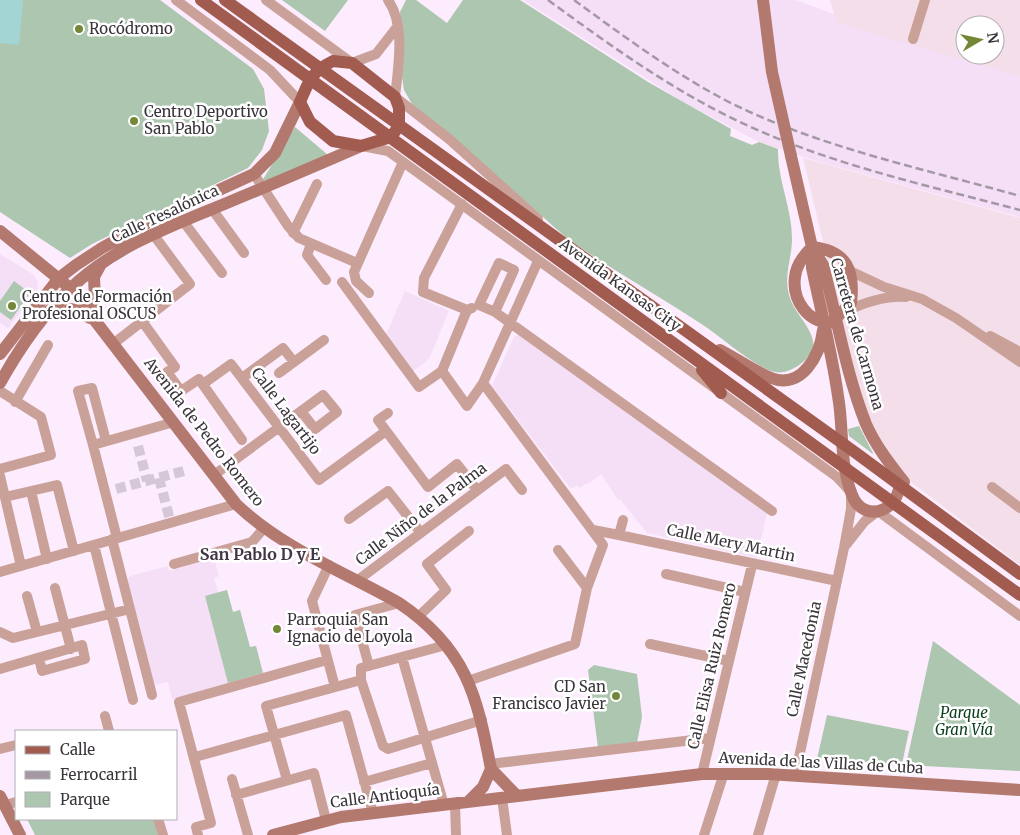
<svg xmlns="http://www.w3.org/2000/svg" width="1020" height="835" viewBox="0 0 1020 835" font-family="Merriweather,serif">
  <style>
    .built { fill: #f4dff6 }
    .industrial { fill: #f3deea; fill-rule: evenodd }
    .green { fill: #acc6b0 }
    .water { fill: #a4d5d5 }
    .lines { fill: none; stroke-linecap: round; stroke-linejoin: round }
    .street-tunnel { stroke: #d5c7d7; stroke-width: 10; stroke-dasharray: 10 5; stroke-linecap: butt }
    .street { stroke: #caa199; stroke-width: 10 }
    .secondary { stroke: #b3796e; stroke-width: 12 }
    .primary { stroke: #a15c4f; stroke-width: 12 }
    .rail { stroke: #a398a4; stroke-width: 2.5; stroke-dasharray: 8 4; stroke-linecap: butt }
    .secondary-bridge { stroke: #b3796e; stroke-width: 12 }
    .poi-dot { fill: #748737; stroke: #fff; stroke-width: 2 }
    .labels { text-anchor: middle; stroke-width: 5; stroke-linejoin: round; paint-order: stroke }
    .poi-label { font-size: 15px; fill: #3a343b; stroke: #fff; text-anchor: start }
    .street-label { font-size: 15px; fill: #3a343b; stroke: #fff }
    .park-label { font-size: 15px; font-style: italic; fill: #0b3e1b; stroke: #fff }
    .neighbourhood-label { font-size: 16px; font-weight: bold; fill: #433745; stroke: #fff }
  </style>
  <rect width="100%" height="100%" fill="#fcecfe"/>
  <path class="built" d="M523 0H796L831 13 1020 71V217L816 161 757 141 685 103Z
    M0 254 34 275 38 283 37 290 8 328 0 323Z
    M405 291 449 311 429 359 411 373 385 337Z
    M521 334 767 513 757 558 647 533 620 499 618 500 601 474 588 484 587 483 579 488 577 485 571 489 492 386 514 337Z
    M214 558 219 576 214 578 218 592 227 590 233 612 240 610 250 647 256 646 263 673 172 699 168 682 154 685 126 583 130 576 168 566 169 571Z"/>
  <path class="industrial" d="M830 0H1020V76L837 23ZM965 25H995V55H965Z
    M803 158 1020 218V565L907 479 879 439 859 391Z"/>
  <path class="green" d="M0 0H160L253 69 264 89 269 131 262 150 248 168 92 244 70 258 0 212Z
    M282 0H348L325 31Z
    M406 0H416L447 23 463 0H520L648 82 731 129 730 136 752 145 759 142 778 149C777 180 793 210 792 242 791 261 783 278 790 298 795 315 819 333 812 351 807 362 788 375 775 372 756 368 721 337 703 325 662 298 619 274 578 246 560 234 544 217 527 203 488 170 450 137 412 104L404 90 402 77 400 12Z
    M295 127 328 155 271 180 262 181Z
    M14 281 30 293 11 320 0 312V301Z
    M859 426 873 453V454L849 436 848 429Z
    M227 590 233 612 240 610 250 647 256 646 263 673 228 683 205 596Z
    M933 641 1020 705V771L906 765Z
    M594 665 637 674 642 717 637 743 598 748 588 670Z
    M827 715 909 731 902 764 817 759Z
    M27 819H153L158 835H35Z"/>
  <path class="water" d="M0 0H23L19 45 0 43Z"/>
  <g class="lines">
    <path class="street-tunnel" d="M138 446 147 481
      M159 478 170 520
      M116 489 184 471"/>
    <path class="street" d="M176 0 270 70 300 102
      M266 0 352 63 376 54 397 27
      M388 0C406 25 398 68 395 97L449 139 538 219
      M913 39 925 0
      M362 146 388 151 837 477 851 492V509L844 548 795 776
      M254 174 288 226 299 238 357 263
      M462 204 424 278 423 292 467 310
      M212 209 244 253
      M183 221 222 273
      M293 233 317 184
      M311 244 307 255 326 280
      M499 263 514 270 495 312 479 305Z
      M850 271 884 287 922 299 956 318 1020 362
      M342 282 419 387 442 371
      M369 293 356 281 354 272 403 162
      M495 312 772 511
      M844 312C863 303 885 295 906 297
      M142 321 175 367 167 372 181 391 199 379 242 440
      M990 336 1020 352
      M113 344 190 284 153 234
      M442 371 467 406 483 383 538 261
      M442 371 467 310 472 308
      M279 373 324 340
      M242 378 283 348 294 362
      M483 383 603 545 587 588
      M203 384 231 364 319 480 386 431
      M0 391 41 417 51 455 0 469
      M15 402 48 345
      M388 413 378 420 428 487 457 464 477 490
      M106 441 92 388 78 391 93 445 174 422
      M93 445 117 538
      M214 475 323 395 337 412 315 429 301 411
      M0 476 21 566
      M992 487 1020 508
      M31 491 47 559
      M5 497 57 485 74 551
      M349 519 388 491 421 533
      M623 520 619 535 837 581
      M593 530 619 535
      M112 539 152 695
      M94 545 133 700
      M846 545 865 521 878 511 1020 616
      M174 564 252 542 264 528
      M329 565 312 601 335 687
      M0 572 236 504
      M666 574 745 592
      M358 580 506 469 522 490
      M55 588 71 649
      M27 596 37 632
      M419 616 446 590 427 564 469 531
      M0 632 13 638 130 609
      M650 644 729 661
      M446 645 361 668V680L383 746 388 749 482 720
      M402 657 444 805
      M369 666 355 615 399 603
      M0 669 82 645 85 659 42 671 39 658
      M468 681 575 644 587 588 558 550
      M105 716 109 731
      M0 749 16 745
      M195 757 346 715 373 813
      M490 764 710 738
      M702 774 752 565
      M232 779 248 835
      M287 780 266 706 361 680
      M364 782 432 763
      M236 795 314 773 326 820
      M502 798 507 835
      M455 804 456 835
      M5 805 16 802
      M158 819 163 835
      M198 835 196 827 211 823 179 702 327 660
      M704 835 724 773
      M758 835 776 774"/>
    <path class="secondary" d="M791 156 812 247V268C821 311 832 353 838 396 844 429 839 462 852 495 864 526 905 510 899 476
      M0 231 70 288 236 504C282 548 344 572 399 603 466 648 477 695 491 769
      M812 247 823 265C837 318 846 374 866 424 875 445 890 464 904 482
      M812 247C847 251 855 270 851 303L832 322C808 324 792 300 795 277 796 265 804 255 812 247Z
      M51 312C68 305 74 309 90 318
      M96 322 94 277 100 266
      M720 350C737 359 754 371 771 378 802 390 820 355 823 330
      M0 354 59 278 76 265 102 248 147 223 254 174 275 153 300 102
      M0 383C19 349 41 316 70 289 112 248 168 227 222 205 268 186 315 166 361 146
      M491 769 517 796
      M0 796 20 835
      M468 802 483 787 491 769
      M273 835 341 817 702 774H768L1020 790"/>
    <path class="primary" d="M201 0 1020 595
      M225 0 856 453 1020 574
      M333 61 352 63 395 97 399 108V126L391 137 361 146 333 141 310 122 300 102C309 81 311 72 333 61Z
      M702 370 721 393"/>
    <path class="rail" d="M548 0C615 49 683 98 760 131 842 167 933 187 1020 210
      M574 0C622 35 672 72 725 100 817 147 921 168 1020 196"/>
    <path class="secondary-bridge" d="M763 0 772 72 791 156"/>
  </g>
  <g class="poi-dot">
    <circle cx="79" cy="29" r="5"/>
    <circle cx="134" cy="121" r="5"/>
    <circle cx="12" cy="306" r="5"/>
    <circle cx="277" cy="629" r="5"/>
    <circle cx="616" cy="696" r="5"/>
  </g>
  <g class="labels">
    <g class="poi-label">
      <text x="89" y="34">Rocódromo</text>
      <text x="144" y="117">Centro Deportivo<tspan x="144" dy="17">San Pablo</tspan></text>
      <text x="22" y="302">Centro de Formación<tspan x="22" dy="17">Profesional OSCUS</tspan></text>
      <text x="287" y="625">Parroquia San<tspan x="287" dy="17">Ignacio de Loyola</tspan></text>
      <text x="606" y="692" text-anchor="end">CD San<tspan x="606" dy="17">Francisco Javier</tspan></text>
    </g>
    <g class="street-label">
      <text transform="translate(165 214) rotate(-25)" y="5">Calle Tesalónica</text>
      <text transform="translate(620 285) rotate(36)" y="5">Avenida Kansas City</text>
      <text transform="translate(857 334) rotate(74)" y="5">Carretera de Carmona</text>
      <text transform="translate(286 411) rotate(53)" y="5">Calle Lagartijo</text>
      <text transform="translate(204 432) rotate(52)" y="5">Avenida de Pedro Romero</text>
      <text transform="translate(421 514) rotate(-37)" y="5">Calle Niño de la Palma</text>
      <text transform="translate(731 543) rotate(12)" y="5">Calle Mery Martin</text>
      <text transform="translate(804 659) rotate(-78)" y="5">Calle Macedonia</text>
      <text transform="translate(712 666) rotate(-77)" y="5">Calle Elisa Ruiz Romero</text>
      <text transform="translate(821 763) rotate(3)" y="5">Avenida de las Villas de Cuba</text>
      <text transform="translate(385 796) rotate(-7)" y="5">Calle Antioquía</text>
    </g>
    <g class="park-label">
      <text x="964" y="718">Parque<tspan x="964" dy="17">Gran Vía</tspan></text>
    </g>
    <g class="neighbourhood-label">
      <text x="260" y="560">San Pablo D y E</text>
    </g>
  </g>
  <rect x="15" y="730" width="162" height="90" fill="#ffffff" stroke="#b0aeb1"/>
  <rect x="25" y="746" width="25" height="8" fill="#a15c4f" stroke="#b0aeb1"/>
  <text x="60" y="755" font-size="15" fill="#3a343b">Calle</text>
  <rect x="25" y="771" width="25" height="8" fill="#a398a4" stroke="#b0aeb1"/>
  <text x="60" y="780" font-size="15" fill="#3a343b">Ferrocarril</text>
  <rect x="25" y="792" width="25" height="15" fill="#acc6b0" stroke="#b0aeb1"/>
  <text x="60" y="805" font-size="15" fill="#3a343b">Parque</text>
  <g transform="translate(980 40) rotate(81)"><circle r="24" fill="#ffffff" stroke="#b0aeb1"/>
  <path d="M0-4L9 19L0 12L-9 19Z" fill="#748737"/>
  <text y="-8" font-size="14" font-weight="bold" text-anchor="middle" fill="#3a343b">N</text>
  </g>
</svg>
